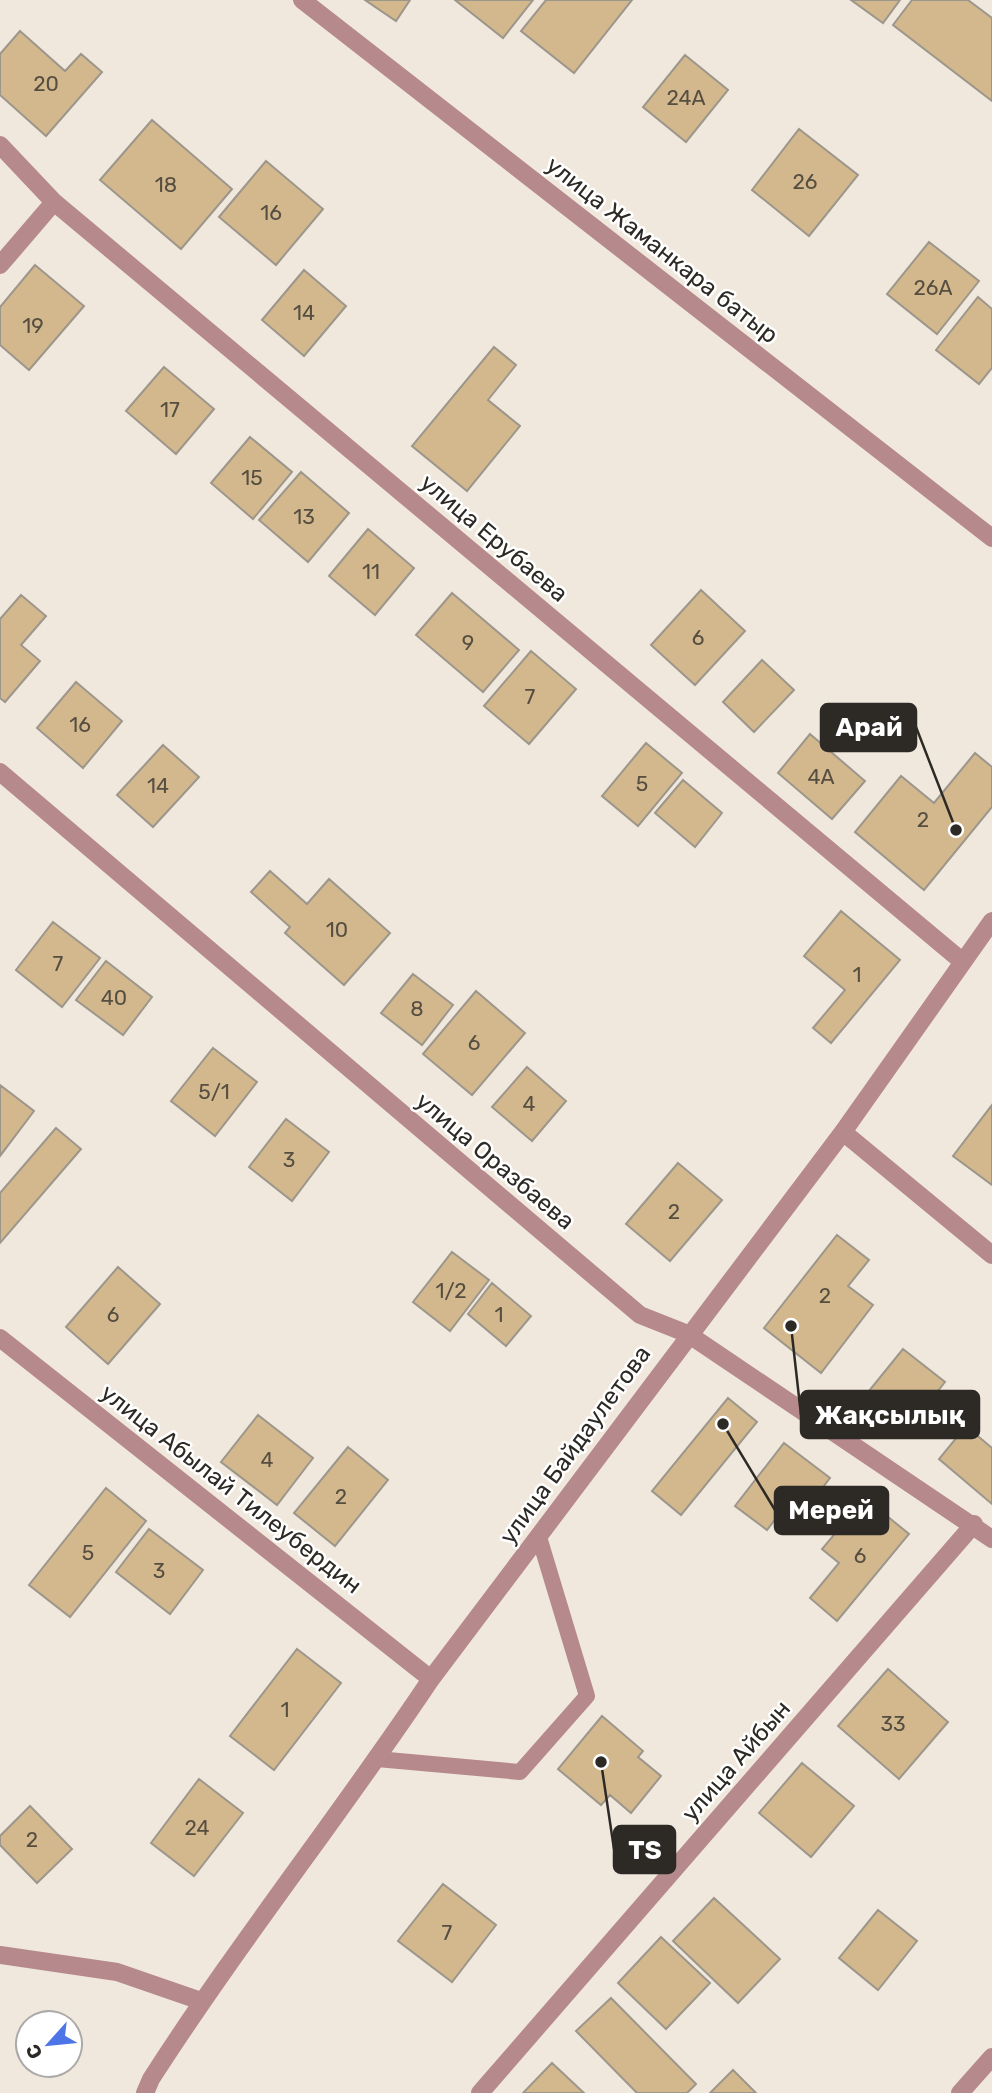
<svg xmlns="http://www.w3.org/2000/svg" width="992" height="2093" viewBox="0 0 992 2093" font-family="Rubik,sans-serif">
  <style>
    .building { fill: #d3b88e; stroke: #9d968b; stroke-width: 2 }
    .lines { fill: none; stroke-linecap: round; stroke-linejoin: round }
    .service { stroke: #b6898c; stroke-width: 16 }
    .minor { stroke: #b6898c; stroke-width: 18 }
    .labels { text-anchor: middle; stroke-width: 5; stroke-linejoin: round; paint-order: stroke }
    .number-label { font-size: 21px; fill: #564e40 }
    .street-label { font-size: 24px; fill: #2d2a26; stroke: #fff }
    .leader { fill: none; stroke: #2d2a26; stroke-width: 2.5 }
    .callout-dot { fill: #2d2a26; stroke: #fff; stroke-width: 2.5 }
    .callout { fill: #2d2a26; stroke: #2d2a26; stroke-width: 2.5 }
    .callout-label { font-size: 26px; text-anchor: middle; font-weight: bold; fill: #fff }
  </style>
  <rect width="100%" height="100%" fill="#f0e8dd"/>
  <path class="building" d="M365 0H410L396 21Z
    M455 0H533L503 38Z
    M546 0H632L574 73 521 31Z
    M851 0H900L883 23Z
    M912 0H968L992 18V101L893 25Z
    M20 31 65 71 81 54 102 72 46 136 0 95V54Z
    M685 55 728 90 686 142 643 107Z
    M152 120 232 189 181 249 100 180Z
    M799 129 858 175 809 236 752 190Z
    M266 161 323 209 276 265 219 217Z
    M929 242 979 281 937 334 887 294Z
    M35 265 84 306 29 370 0 345V307Z
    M304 270 346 306 304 356 262 320Z
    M978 297 992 309V368L979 384 936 350Z
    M494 347 516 365 488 400 520 426 467 491 412 446Z
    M164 367 214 409 176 454 126 411Z
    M250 437 292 472 253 519 211 483Z
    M301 472 349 513 308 562 259 520Z
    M368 529 414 568 375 615 329 576Z
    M701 590 745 631 695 685 651 645Z
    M452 593 519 650 483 692 416 635Z
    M21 595 46 616 21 645 40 661 5 702 0 698V619Z
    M531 651 576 689 529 744 484 706Z
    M762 660 794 690 754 732 723 702Z
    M76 682 122 721 83 768 37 728Z
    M810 734 865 781 832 819 778 773Z
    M646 743 682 773 638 826 602 796Z
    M163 745 199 777 153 827 117 795Z
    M975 753 992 767V807L924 890 855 832 901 776 934 803Z
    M683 780 722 813 695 847 655 813Z
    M270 871 307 904 329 879 390 933 344 985 285 933 290 927 251 892Z
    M841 911 900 960 831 1043 813 1028 845 990 804 956Z
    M53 922 100 958 62 1007 16 970Z
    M106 961 152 997 123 1035 76 1000Z
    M413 974 453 1005 422 1045 381 1013Z
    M476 991 525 1033 472 1095 423 1054Z
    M213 1048 257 1082 215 1136 171 1101Z
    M527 1067 566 1101 532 1141 492 1107Z
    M0 1085 34 1111 0 1156Z
    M992 1105V1185L953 1156Z
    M286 1119 329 1152 292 1201 249 1167Z
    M56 1128 81 1149 0 1243V1193Z
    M678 1163 722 1200 670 1261 626 1224Z
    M837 1235 869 1260 848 1286 873 1305 821 1373 764 1328Z
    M452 1252 489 1280 450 1331 413 1302Z
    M118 1267 160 1304 108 1364 66 1327Z
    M492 1283 531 1316 506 1346 468 1314Z
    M903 1349 945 1382 906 1431 864 1397Z
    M728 1398 757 1422 681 1515 652 1491Z
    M258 1415 313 1458 277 1505 221 1462Z
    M966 1426 992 1448V1504L939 1459Z
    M784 1443 830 1478 794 1525 780 1513 767 1530 735 1506Z
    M348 1447 388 1480 335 1546 294 1513Z
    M106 1488 146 1521 70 1617 29 1585Z
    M865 1498 909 1534 837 1621 810 1598 839 1563 822 1549Z
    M149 1529 203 1570 170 1614 116 1572Z
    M297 1649 341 1683 274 1770 230 1736Z
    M888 1669 948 1722 899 1779 838 1726Z
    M602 1716 643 1751 638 1757 661 1776 631 1813 610 1795 601 1805 558 1769Z
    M802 1763 854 1806 811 1857 759 1813Z
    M199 1779 243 1813 194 1876 151 1843Z
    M30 1806 72 1849 37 1883 0 1845V1836Z
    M443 1884 496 1925 452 1982 398 1941Z
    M714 1898 780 1959 738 2003 673 1941Z
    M878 1910 917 1941 878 1990 839 1958Z
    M661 1937 710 1983 666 2029 618 1983Z
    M611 1998 696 2084 687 2093H637L576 2031Z
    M552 2063 584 2093H523Z
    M733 2070 756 2093H710Z"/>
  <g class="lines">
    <path class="service" d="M377 1759 520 1772 587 1696 539 1537"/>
    <path class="minor" d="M302 0 992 538
      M0 145 54 202 963 962
      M0 265 54 202
      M0 772 640 1315 688 1334 992 1539
      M843 1132 992 1255
      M0 1338 431 1679
      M0 1955 117 1972 201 2001
      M145 2093 151 2079C239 1942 341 1814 431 1679L843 1132 992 921
      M480 2093 974 1524
      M960 2093 992 2057"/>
  </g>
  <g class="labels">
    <g class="number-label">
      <text x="46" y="91">20</text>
      <text x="686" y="105">24А</text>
      <text x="805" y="189">26</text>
      <text x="166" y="192">18</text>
      <text x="271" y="220">16</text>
      <text x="933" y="295">26А</text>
      <text x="304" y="320">14</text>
      <text x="33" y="333">19</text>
      <text x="170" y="417">17</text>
      <text x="252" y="485">15</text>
      <text x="304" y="524">13</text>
      <text x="371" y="579">11</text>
      <text x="698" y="645">6</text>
      <text x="468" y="650">9</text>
      <text x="530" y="704">7</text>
      <text x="80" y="732">16</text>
      <text x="821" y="784">4А</text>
      <text x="642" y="791">5</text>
      <text x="158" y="793">14</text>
      <text x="923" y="827">2</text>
      <text x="337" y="937">10</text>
      <text x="58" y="971">7</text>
      <text x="857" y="982">1</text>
      <text x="114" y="1005">40</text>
      <text x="417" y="1016">8</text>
      <text x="474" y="1050">6</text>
      <text x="214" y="1099">5/1</text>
      <text x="529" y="1111">4</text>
      <text x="289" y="1167">3</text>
      <text x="674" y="1219">2</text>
      <text x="451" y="1298">1/2</text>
      <text x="825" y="1303">2</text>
      <text x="113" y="1322">6</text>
      <text x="499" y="1322">1</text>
      <text x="267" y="1467">4</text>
      <text x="341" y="1504">2</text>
      <text x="88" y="1560">5</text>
      <text x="860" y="1563">6</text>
      <text x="159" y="1578">3</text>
      <text x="285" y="1717">1</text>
      <text x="893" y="1731">33</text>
      <text x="197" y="1835">24</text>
      <text x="32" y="1847">2</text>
      <text x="447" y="1940">7</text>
    </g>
    <g class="street-label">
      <text transform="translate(662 250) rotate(38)" y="8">улица Жаманкара батыр</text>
      <text transform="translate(494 538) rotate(40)" y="8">улица Ерубаева</text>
      <text transform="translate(495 1161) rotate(40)" y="8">улица Оразбаева</text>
      <text transform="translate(575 1445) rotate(-54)" y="8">улица Байдаулетова</text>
      <text transform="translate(231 1489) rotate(38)" y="8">улица Абылай Тилеубердин</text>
      <text transform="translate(736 1761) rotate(-49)" y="8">улица Айбын</text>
    </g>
  </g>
  <path class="leader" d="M956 830L916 727M791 1326L801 1415M723 1424L775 1510M601 1762L614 1849"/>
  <g class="callout-dot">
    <circle cx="956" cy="830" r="7"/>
    <circle cx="791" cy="1326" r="7"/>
    <circle cx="723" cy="1424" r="7"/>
    <circle cx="601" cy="1762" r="7"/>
  </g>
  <g class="callout">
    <rect x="821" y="704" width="95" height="47" rx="7"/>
    <rect x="801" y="1391" width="178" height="47" rx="7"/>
    <rect x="775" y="1487" width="113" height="47" rx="7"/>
    <rect x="614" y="1826" width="61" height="47" rx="7"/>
  </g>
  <g class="callout-label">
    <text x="869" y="736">Арай</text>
    <text x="890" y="1424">Жақсылық</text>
    <text x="831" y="1519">Мерей</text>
    <text x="645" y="1859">TS</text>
  </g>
  <g transform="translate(49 2044) rotate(243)"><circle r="33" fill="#ffffff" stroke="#abaaa8" stroke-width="2"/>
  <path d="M0-5L12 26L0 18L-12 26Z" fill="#4d75e8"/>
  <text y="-10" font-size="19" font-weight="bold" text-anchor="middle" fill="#2d2a26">С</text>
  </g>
</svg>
